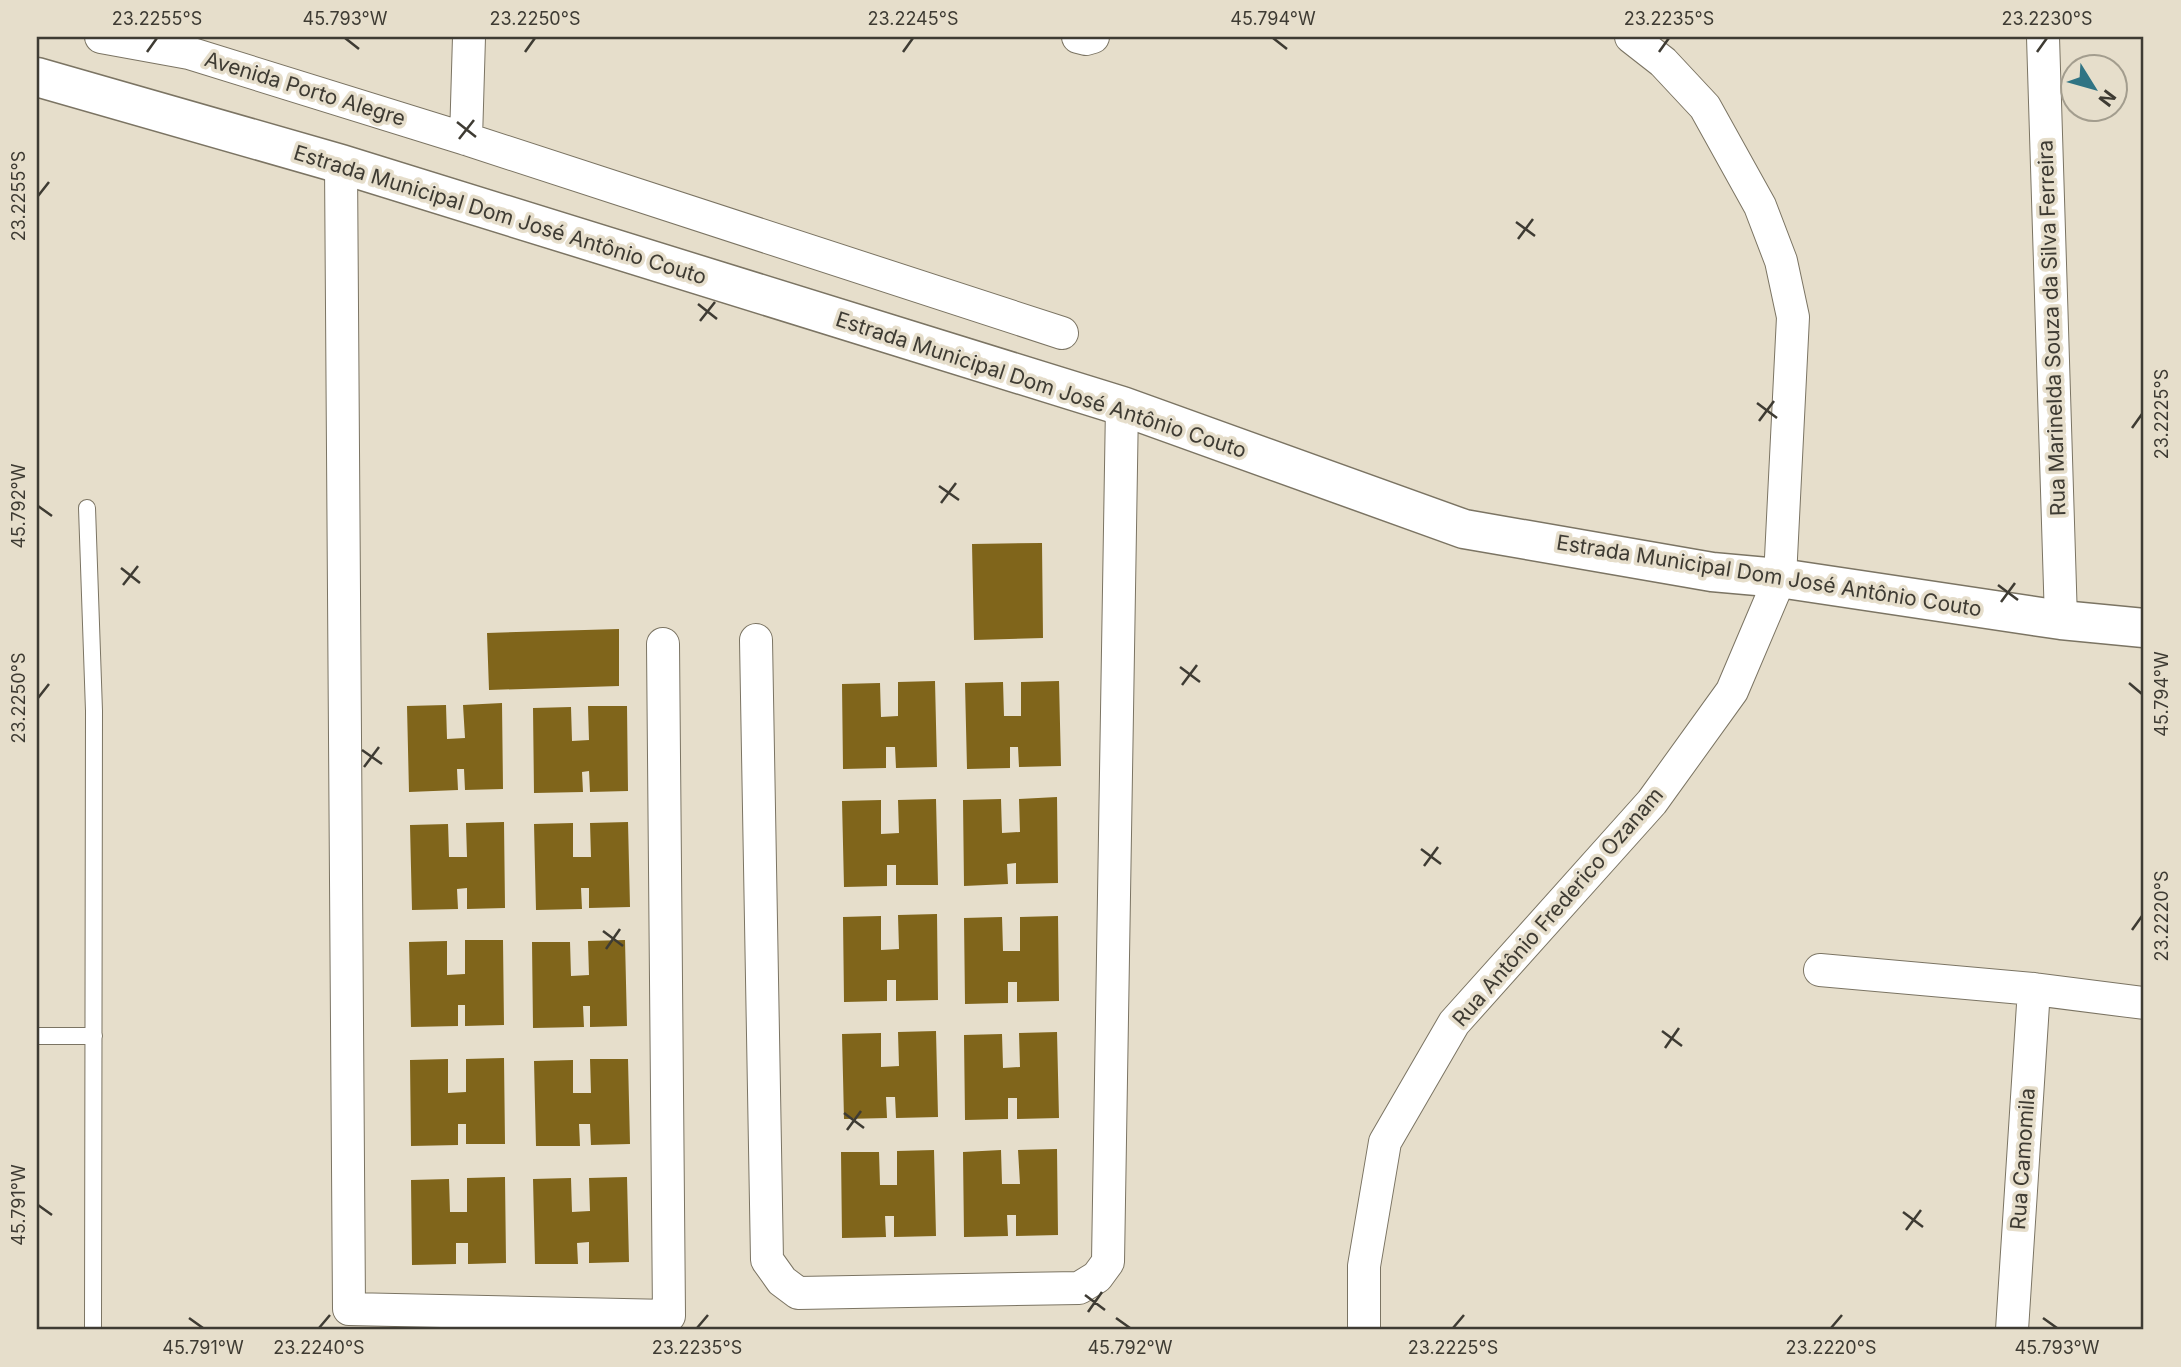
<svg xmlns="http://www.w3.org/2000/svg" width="2181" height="1367" viewBox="0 0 2181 1367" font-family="Inter,sans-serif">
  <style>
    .building { fill: #80651b }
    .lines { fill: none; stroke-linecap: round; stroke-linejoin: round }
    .service-casing { stroke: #7b7463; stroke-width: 18 }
    .minor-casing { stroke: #7b7463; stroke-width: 34 }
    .secondary-casing { stroke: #7b7463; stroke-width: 41 }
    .service { stroke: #fff; stroke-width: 16 }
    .minor { stroke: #fff; stroke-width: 32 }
    .secondary { stroke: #fff; stroke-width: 38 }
    .ticks { fill: none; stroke: #3e3b33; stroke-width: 2.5 }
    .labels { text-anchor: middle; stroke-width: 7; stroke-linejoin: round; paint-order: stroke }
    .street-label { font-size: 21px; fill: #3e3b33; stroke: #e6decb }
    .neatline { fill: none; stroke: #3e3b33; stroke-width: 2.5 }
    .ticks-label { font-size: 18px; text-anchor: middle; fill: #3e3b33 }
  </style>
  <rect width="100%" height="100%" fill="#e6decb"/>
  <path class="building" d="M1042 543 1043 638 974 640 972 544Z
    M619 629V686L489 690 487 633Z
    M935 681 937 767 896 768 895 747H886V768L843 769 842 684 880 683 881 717 898 716V682Z
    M1059 681 1061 766 1019 767 1018 747H1010V768L967 769 965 683 1003 682 1004 716H1021V682Z
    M502 703 503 789 465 790 464 769H457L458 790 409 792 407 706 446 705 447 739 465 738 463 705Z
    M588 706H627L628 791 590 792 589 771 582 772 583 792 534 793 533 708 571 707 572 741 589 740Z
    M1057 797 1058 883 1016 884V863L1007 864 1008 884 964 886 963 800 1001 799 1002 833 1020 832 1019 799Z
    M936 799 938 885H896V865H887V886L844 887 842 801 881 800V834L899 833 898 800Z
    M504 822 505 908 467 909V888L457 889 458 909 412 910 410 825 448 824 449 857H467L466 823Z
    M628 822 630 907 589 908V888H581L582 909 536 910 534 824 573 823V857H591L590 823Z
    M937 914 938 1000 896 1001V980H887V1001L844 1002 843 917 881 916V950L899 949 898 915Z
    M1058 916 1059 1001 1017 1002V982H1008V1003L965 1004 964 918 1002 917 1003 951H1020V917Z
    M465 940H503L504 1025 465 1026V1005H458V1026L411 1027 409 942 447 941V975L465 974Z
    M625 940 627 1026 590 1027V1006H583L584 1027 533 1028 532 942H570L571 976 589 975 588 941Z
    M936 1031 938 1117 896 1118 895 1097H886L887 1118 844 1119 842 1034 881 1033V1067L899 1066 898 1032Z
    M1057 1032 1059 1118 1017 1119V1098H1008V1119L965 1120 964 1035 1002 1034 1003 1068 1020 1067 1019 1033Z
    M504 1058 505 1144H466V1124H458V1145L411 1146 410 1060 448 1059V1093L466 1092V1059Z
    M590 1059H628L630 1144 591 1145 590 1124H579L580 1146H536L534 1061 573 1060V1093H591Z
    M1057 1149 1058 1235 1016 1236V1215H1007L1008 1236 964 1237 963 1152 1001 1150 1002 1184H1020L1018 1150Z
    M934 1150 936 1236 894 1237V1216H885L886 1237 842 1238 841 1152H879L880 1185H897V1151Z
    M505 1177 506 1263 468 1264V1243H456V1264L412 1265 411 1180 449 1179 450 1212H467V1178Z
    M627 1177 629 1262 589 1263V1242L577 1243 578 1264H535L533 1179 571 1178 572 1212 590 1211 589 1178Z"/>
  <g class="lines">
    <defs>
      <path id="service" d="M87 508 94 711 93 1328
        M37 1036H94"/>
      <path id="minor" d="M101 37 189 53 466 139 1062 333
        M1078 37 1086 39 1093 37
        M2043 37 2061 620
        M466 139 469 37
        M341 164 349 1309 669 1316 663 644
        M756 640 767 1260 782 1281 798 1293 1079 1288 1097 1277 1108 1262 1122 406
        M1820 970 2034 989 2144 1003
        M1364 1330V1266L1385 1142 1454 1023 1652 802 1732 691 1780 578 1793 317 1781 261 1760 206 1705 107 1663 62 1631 37
        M2012 1330 2034 989"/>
      <path id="secondary" d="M37 77 341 164 1122 406 1464 529 1712 572 1780 578 2061 620 2144 628"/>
    </defs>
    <use href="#service" class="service-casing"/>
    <use href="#minor" class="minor-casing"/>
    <use href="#secondary" class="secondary-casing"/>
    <use href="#service" class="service"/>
    <use href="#minor" class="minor"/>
    <use href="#secondary" class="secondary"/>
  </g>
  <path class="ticks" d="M345 38 359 49M1273 38 1287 49M147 52 157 38M525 52 535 38M903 52 913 38M1659 52 1669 38M2037 52 2047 38M457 122 476 137M459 139 474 120M38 196 49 182M1516 222 1535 236M1518 239 1533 219M698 304 717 319M700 321 715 302M1757 403 1777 418M1759 421 1774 401M2132 428 2142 414M939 486 959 500M941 503 956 483M38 506 52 516M121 568 140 583M123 585 138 566M1998 585 2018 600M2001 602 2015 583M1180 667 1200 682M2129 683 2142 694M1182 685 1197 665M38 698 49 684M362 750 382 764M364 767 379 747M1421 849 1441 864M1424 866 1438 847M2132 930 2142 916M603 931 623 946M606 949 620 929M1662 1031 1682 1046M1665 1048 1679 1028M844 1113 864 1128M847 1130 861 1111M38 1205 52 1215M1903 1212 1923 1227M1906 1230 1921 1210M1085 1295 1105 1310M1088 1312 1102 1292M189 1318 203 1328M1116 1318 1130 1328M2043 1318 2057 1328M319 1328 330 1315M697 1328 708 1315M1453 1328 1464 1315M1831 1328 1842 1315"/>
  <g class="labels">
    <g class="street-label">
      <text transform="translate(305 89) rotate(17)" y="7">Avenida Porto Alegre</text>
      <text transform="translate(500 215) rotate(17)" y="7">Estrada Municipal Dom José Antônio Couto</text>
      <text transform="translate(2052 328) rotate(-92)" y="7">Rua Marinelda Souza da Silva Ferreira</text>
      <text transform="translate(1041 385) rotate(18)" y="7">Estrada Municipal Dom José Antônio Couto</text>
      <text transform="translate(1769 576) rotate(9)" y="7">Estrada Municipal Dom José Antônio Couto</text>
      <text transform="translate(1558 907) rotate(-49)" y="7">Rua Antônio Frederico Ozanam</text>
      <text transform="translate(2023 1159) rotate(-86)" y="7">Rua Camomila</text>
    </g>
  </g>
  <rect width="2181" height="1367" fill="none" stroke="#e6decb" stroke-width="77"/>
  <g transform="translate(2094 88) rotate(127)"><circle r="33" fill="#e6decb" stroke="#a39d8e" stroke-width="2"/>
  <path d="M0-5L12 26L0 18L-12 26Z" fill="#307484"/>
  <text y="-10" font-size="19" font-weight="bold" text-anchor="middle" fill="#3e3b33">N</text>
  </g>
  <rect x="38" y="38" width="2104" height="1290" class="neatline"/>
  <g class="ticks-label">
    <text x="157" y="25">23.2255°S</text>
    <text x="345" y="25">45.793°W</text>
    <text x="535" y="25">23.2250°S</text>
    <text x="913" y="25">23.2245°S</text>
    <text x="1273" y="25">45.794°W</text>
    <text x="1669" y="25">23.2235°S</text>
    <text x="2047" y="25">23.2230°S</text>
    <text transform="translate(19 196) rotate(-90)" y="6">23.2255°S</text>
    <text transform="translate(2162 414) rotate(-90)" y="6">23.2225°S</text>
    <text transform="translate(19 506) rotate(-90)" y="6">45.792°W</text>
    <text transform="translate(2162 694) rotate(-90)" y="6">45.794°W</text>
    <text transform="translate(19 698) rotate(-90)" y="6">23.2250°S</text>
    <text transform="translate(2162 916) rotate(-90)" y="6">23.2220°S</text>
    <text transform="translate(19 1205) rotate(-90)" y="6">45.791°W</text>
    <text x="203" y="1354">45.791°W</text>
    <text x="319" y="1354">23.2240°S</text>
    <text x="697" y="1354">23.2235°S</text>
    <text x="1130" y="1354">45.792°W</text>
    <text x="1453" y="1354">23.2225°S</text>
    <text x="1831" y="1354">23.2220°S</text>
    <text x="2057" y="1354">45.793°W</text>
  </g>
</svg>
